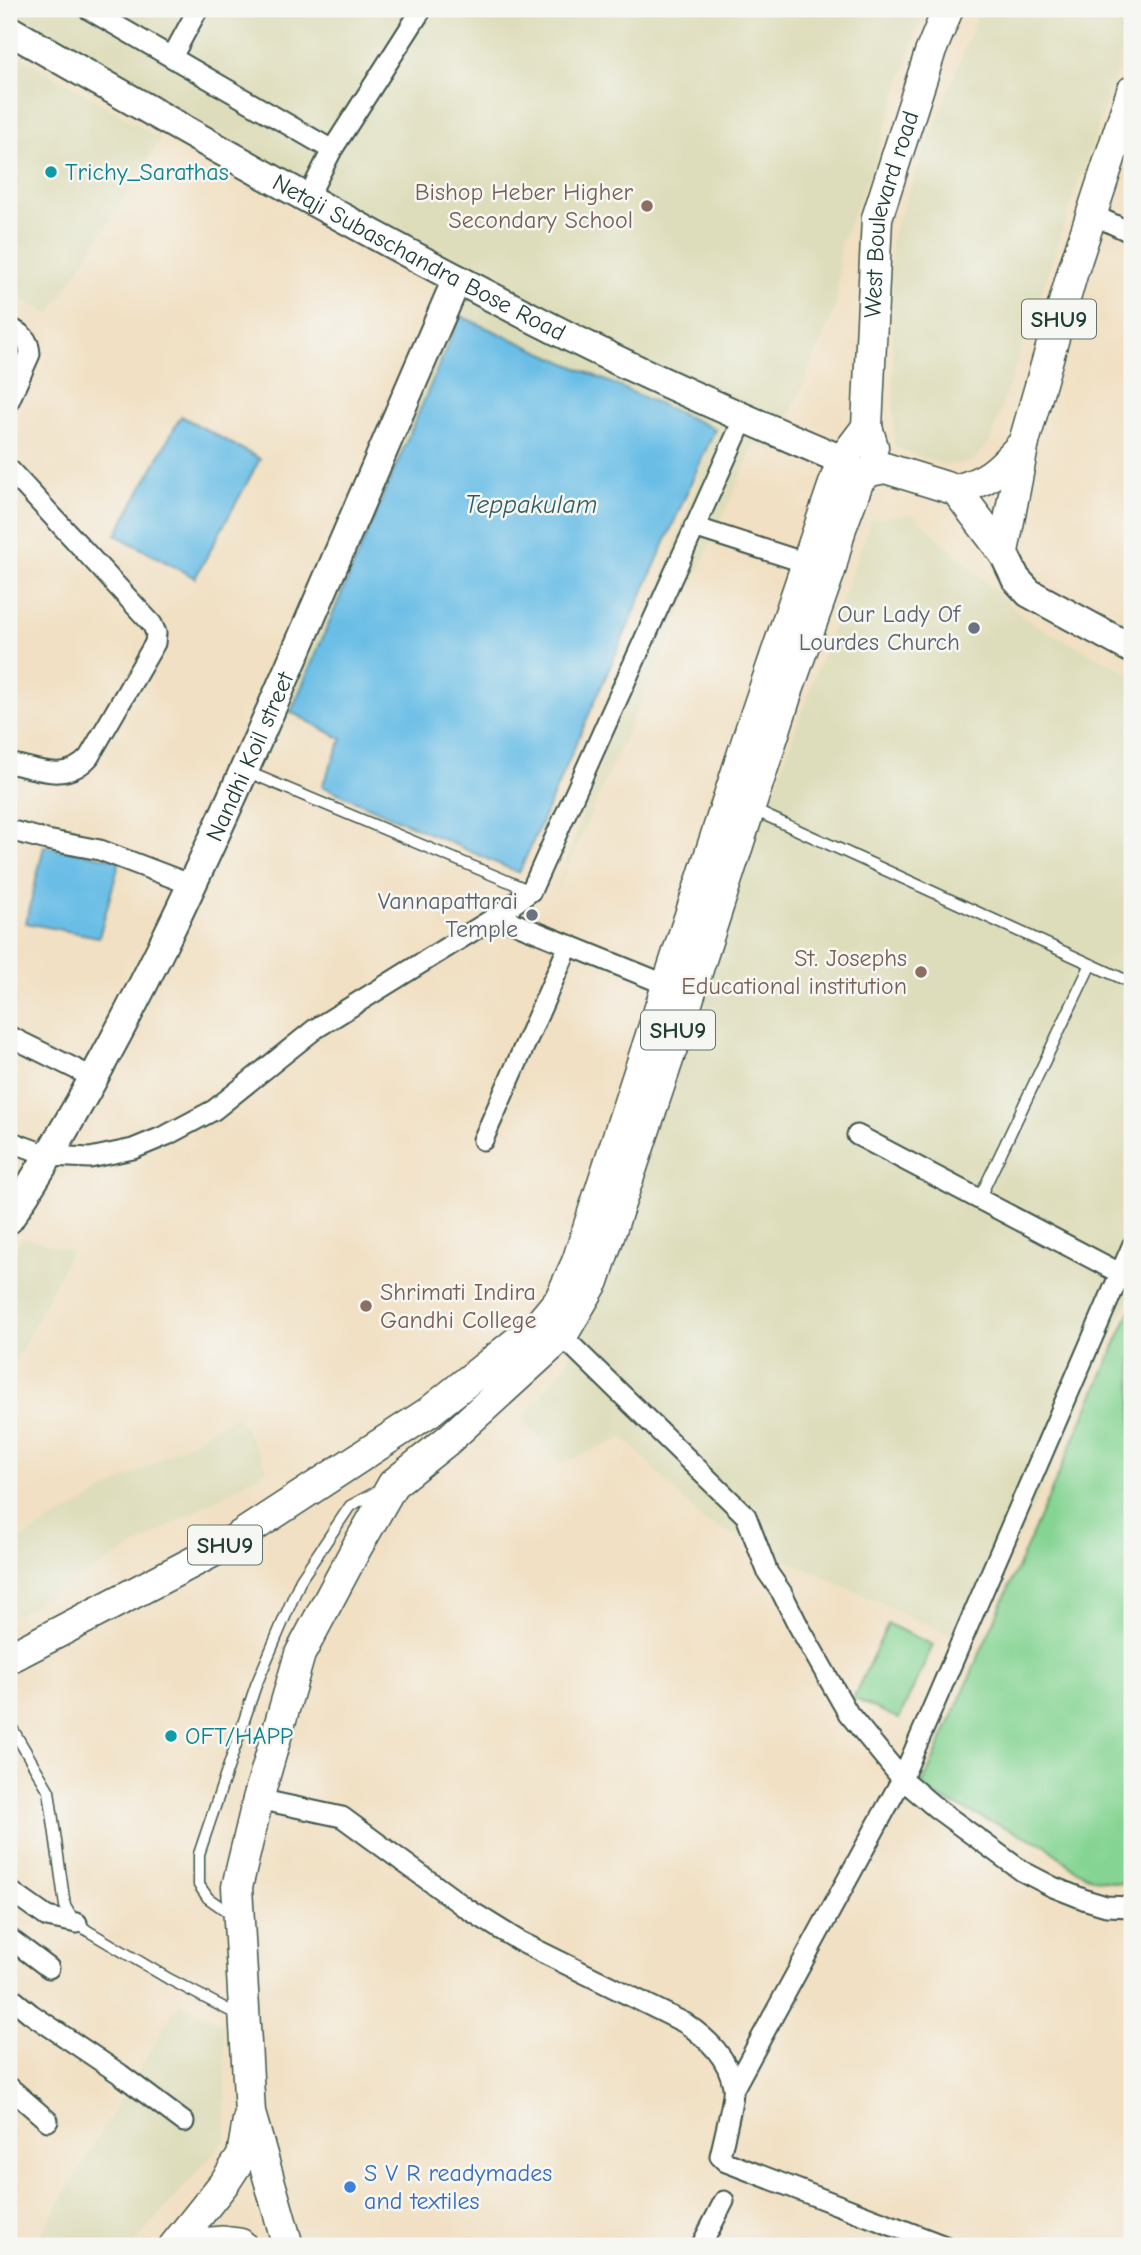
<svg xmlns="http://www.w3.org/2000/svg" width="1141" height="2255" viewBox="0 0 1141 2255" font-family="'Comic Neue',sans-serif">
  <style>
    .built { fill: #deddbb }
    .green { fill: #85d493; stroke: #528864; stroke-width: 2 }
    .water { fill: #6abee6; stroke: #447e8d; stroke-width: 2 }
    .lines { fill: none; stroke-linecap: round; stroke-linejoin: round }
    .lane-casing { stroke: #3e5549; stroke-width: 13 }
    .street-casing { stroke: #3e5549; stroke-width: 23 }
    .secondary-casing { stroke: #3e5549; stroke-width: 32 }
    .primary-casing { stroke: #3e5549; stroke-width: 33 }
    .highway-casing { stroke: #3e5549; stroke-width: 38 }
    .lane { stroke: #fff; stroke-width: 10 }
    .street { stroke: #fff; stroke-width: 19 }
    .secondary { stroke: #fff; stroke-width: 28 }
    .primary { stroke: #fff; stroke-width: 30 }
    .highway { stroke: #fff; stroke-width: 35 }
    .culture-dot { fill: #0f9aa8; stroke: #f6f6f2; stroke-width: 2.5 }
    .education-dot { fill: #8d6e63; stroke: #f6f6f2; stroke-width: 2.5 }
    .worship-dot { fill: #6b7280; stroke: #f6f6f2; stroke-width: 2.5 }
    .shop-dot { fill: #3f7fe0; stroke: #f6f6f2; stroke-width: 2.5 }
    .labels { text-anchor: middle; stroke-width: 5; stroke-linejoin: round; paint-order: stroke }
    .shield { fill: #f6f6f2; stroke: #60746d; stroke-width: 2 }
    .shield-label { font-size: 23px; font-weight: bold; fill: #1f3d34 }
    .culture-label { font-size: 24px; fill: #0d838f; stroke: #f6f6f2; text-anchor: start }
    .education-label { font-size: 24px; fill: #785e54; stroke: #f6f6f2; text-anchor: end }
    .street-label { font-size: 24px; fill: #1f3d34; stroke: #f6f6f2 }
    .worship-label { font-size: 24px; fill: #5b616d; stroke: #f6f6f2; text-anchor: end }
    .shop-label { font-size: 24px; fill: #366cbe; stroke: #f6f6f2; text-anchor: start }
    .water-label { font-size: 26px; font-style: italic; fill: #325d60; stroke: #f6f6f2 }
  </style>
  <rect width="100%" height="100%" fill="#f6f6f2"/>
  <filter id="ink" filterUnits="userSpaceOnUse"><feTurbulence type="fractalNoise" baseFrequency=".0143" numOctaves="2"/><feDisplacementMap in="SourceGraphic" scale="14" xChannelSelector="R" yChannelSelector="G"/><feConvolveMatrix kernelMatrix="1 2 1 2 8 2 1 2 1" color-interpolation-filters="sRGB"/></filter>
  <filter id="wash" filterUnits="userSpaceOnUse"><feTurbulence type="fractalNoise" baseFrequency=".00686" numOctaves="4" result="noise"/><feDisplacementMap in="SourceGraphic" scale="28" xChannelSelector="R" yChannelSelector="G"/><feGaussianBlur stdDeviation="1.57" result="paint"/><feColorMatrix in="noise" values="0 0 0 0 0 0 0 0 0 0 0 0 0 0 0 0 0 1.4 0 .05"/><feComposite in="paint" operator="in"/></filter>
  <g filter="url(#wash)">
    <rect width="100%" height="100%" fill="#f1e0c3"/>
    <path class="built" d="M9 9H550L548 14 551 17 555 9H925L873 166 840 245 837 304 790 416 775 452 755 444 554 897 715 429 460 316 291 712 258 772 437 305 460 315 479 275 418 247 9 14Z
      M980 9H1132V26L991 440 972 462 944 465 894 447 891 237Z
      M9 49 161 139 50 315 9 293Z
      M913 514 1025 619 1132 675V1293L969 1644 703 1521 624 1437 560 1464 523 1419 569 1360 871 519Z
      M23 1237 71 1251 9 1375V1258Z
      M237 1415 268 1469 9 1619V1546Z
      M180 2002 224 2025 226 2139 132 2246H33Z"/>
    <path class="green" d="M1132 1307V1884C1092 1883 1075 1872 1046 1845L920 1790Z
      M888 1624 933 1645 899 1719 853 1698Z"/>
    <path class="water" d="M460 316 715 429 519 873 322 786 342 739 291 712Z
      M181 416 260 459 195 578 116 535Z
      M44 846 120 860 99 937 26 923Z"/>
  </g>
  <g filter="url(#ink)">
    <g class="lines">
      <defs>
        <path id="lane" d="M248 772 531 891
          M754 810 1132 983
          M979 1199 1091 964
          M9 1723 49 1791 65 1906 73 1920 88 1931 169 1979 238 2015
          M232 1915 208 1898 199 1885V1854L256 1685 301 1579 350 1506 380 1490"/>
        <path id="street" d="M88 9 332 150 307 199
          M172 57 198 9
          M332 150 422 9
          M1091 214 1132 233
          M9 327C22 334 29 338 30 354L9 401
          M9 469 152 624 156 633 155 643 89 757C66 783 38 769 9 763
          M694 527 806 563
          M9 830 47 840 100 850 192 885
          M497 916 667 985
          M9 1036 94 1078
          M857 1135 1131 1279
          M483 1140 569 945
          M9 1141 50 1156 90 1158 133 1149 167 1135 214 1110 315 1029 497 916 531 891 744 418
          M562 1336 746 1516 768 1573 782 1593 798 1625 848 1713 902 1779 936 1808 1022 1871 1053 1887 1086 1900 1106 1906 1132 1907
          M258 1799 342 1817 466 1908 519 1941 685 2023C708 2039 728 2057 733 2086 735 2097 723 2142 720 2156L726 2162 945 2246
          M9 1890 47 1917 77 1923
          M9 1938 49 1968
          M9 1996 31 2014 120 2074 184 2122
          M9 2087 48 2121
          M734 2088 902 1779 1132 1246
          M701 2246 724 2201"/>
        <g id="secondary">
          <path id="s1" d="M9 30C187 132 365 233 548 326 643 375 744 418 842 460"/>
          <path d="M1003 552 1016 579 1029 593 1132 649"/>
          <path id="s2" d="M9 1219C122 1046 207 857 289 668 345 538 401 409 457 279"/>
        </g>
        <g id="primary">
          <path id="s3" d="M873 447 867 427 877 218 930 53 948 9"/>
          <path d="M956 490C992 480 999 469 1024 443"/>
          <path d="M1003 552 1024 442 1073 271 1132 91"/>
          <path d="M9 1658 226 1545 429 1412 540 1323 560 1299 577 1262 753 722 842 460 867 427"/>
          <path d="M174 2246 225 2182 242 2156 248 2120"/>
          <path d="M288 2246 250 2113 237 1887 258 1799 300 1654 357 1547 393 1484 448 1440 562 1336 594 1281 687 1003 787 693 830 571 841 528 859 480 870 471 885 468 956 490 1003 552"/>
        </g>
        <path id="highway" d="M200 2246 223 2244 239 2246"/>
      </defs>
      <use href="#lane" class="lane-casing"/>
      <use href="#street" class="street-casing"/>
      <use href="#secondary" class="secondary-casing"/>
      <use href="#primary" class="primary-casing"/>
      <use href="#highway" class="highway-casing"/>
      <use href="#lane" class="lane"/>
      <use href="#street" class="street"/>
      <use href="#secondary" class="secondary"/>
      <use href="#primary" class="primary"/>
      <use href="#highway" class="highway"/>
    </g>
  </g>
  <g class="culture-dot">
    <circle cx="51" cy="172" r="7"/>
    <circle cx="171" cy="1736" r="7"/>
  </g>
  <g class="education-dot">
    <circle cx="647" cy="206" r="7"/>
    <circle cx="921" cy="972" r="7"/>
    <circle cx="366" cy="1306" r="7"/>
  </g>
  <g class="worship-dot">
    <circle cx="974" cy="628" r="7"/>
    <circle cx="532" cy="915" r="7"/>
  </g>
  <circle class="shop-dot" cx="350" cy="2187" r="7"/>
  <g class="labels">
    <g class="shield">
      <rect x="1022" y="299.5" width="74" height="39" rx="5"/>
      <rect x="641" y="1010.5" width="74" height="39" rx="5"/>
      <rect x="188" y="1525.5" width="74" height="39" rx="5"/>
    </g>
    <g class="shield-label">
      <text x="1059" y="327">SHU9</text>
      <text x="678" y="1038">SHU9</text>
      <text x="225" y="1553">SHU9</text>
    </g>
    <g class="culture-label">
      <text x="65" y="180">Trichy_Sarathas</text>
      <text x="185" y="1744">OFT/HAPP</text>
    </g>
    <g class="education-label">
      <text x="633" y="200">Bishop Heber Higher<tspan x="633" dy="28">Secondary School</tspan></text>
      <text x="907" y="966">St. Josephs<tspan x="907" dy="28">Educational institution</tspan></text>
      <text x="380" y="1300" text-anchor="start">Shrimati Indira<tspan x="380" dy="28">Gandhi College</tspan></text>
    </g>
    <g class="street-label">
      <text dy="8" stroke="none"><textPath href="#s3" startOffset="236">West Boulevard road</textPath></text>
      <text dy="8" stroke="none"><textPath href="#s1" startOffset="469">Netaji Subaschandra Bose Road</textPath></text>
      <text dy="8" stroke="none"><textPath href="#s2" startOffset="522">Nandhi Koil street</textPath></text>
    </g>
    <g class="worship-label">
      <text x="960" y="622">Our Lady Of<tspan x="960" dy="28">Lourdes Church</tspan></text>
      <text x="518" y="909">Vannapattarai<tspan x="518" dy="28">Temple</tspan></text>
    </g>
    <g class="shop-label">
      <text x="364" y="2181">S V R readymades<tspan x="364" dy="28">and textiles</tspan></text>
    </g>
    <g class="water-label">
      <text x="531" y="513">Teppakulam</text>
    </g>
  </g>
  <rect width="1141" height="2255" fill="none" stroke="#f6f6f2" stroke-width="35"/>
</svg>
